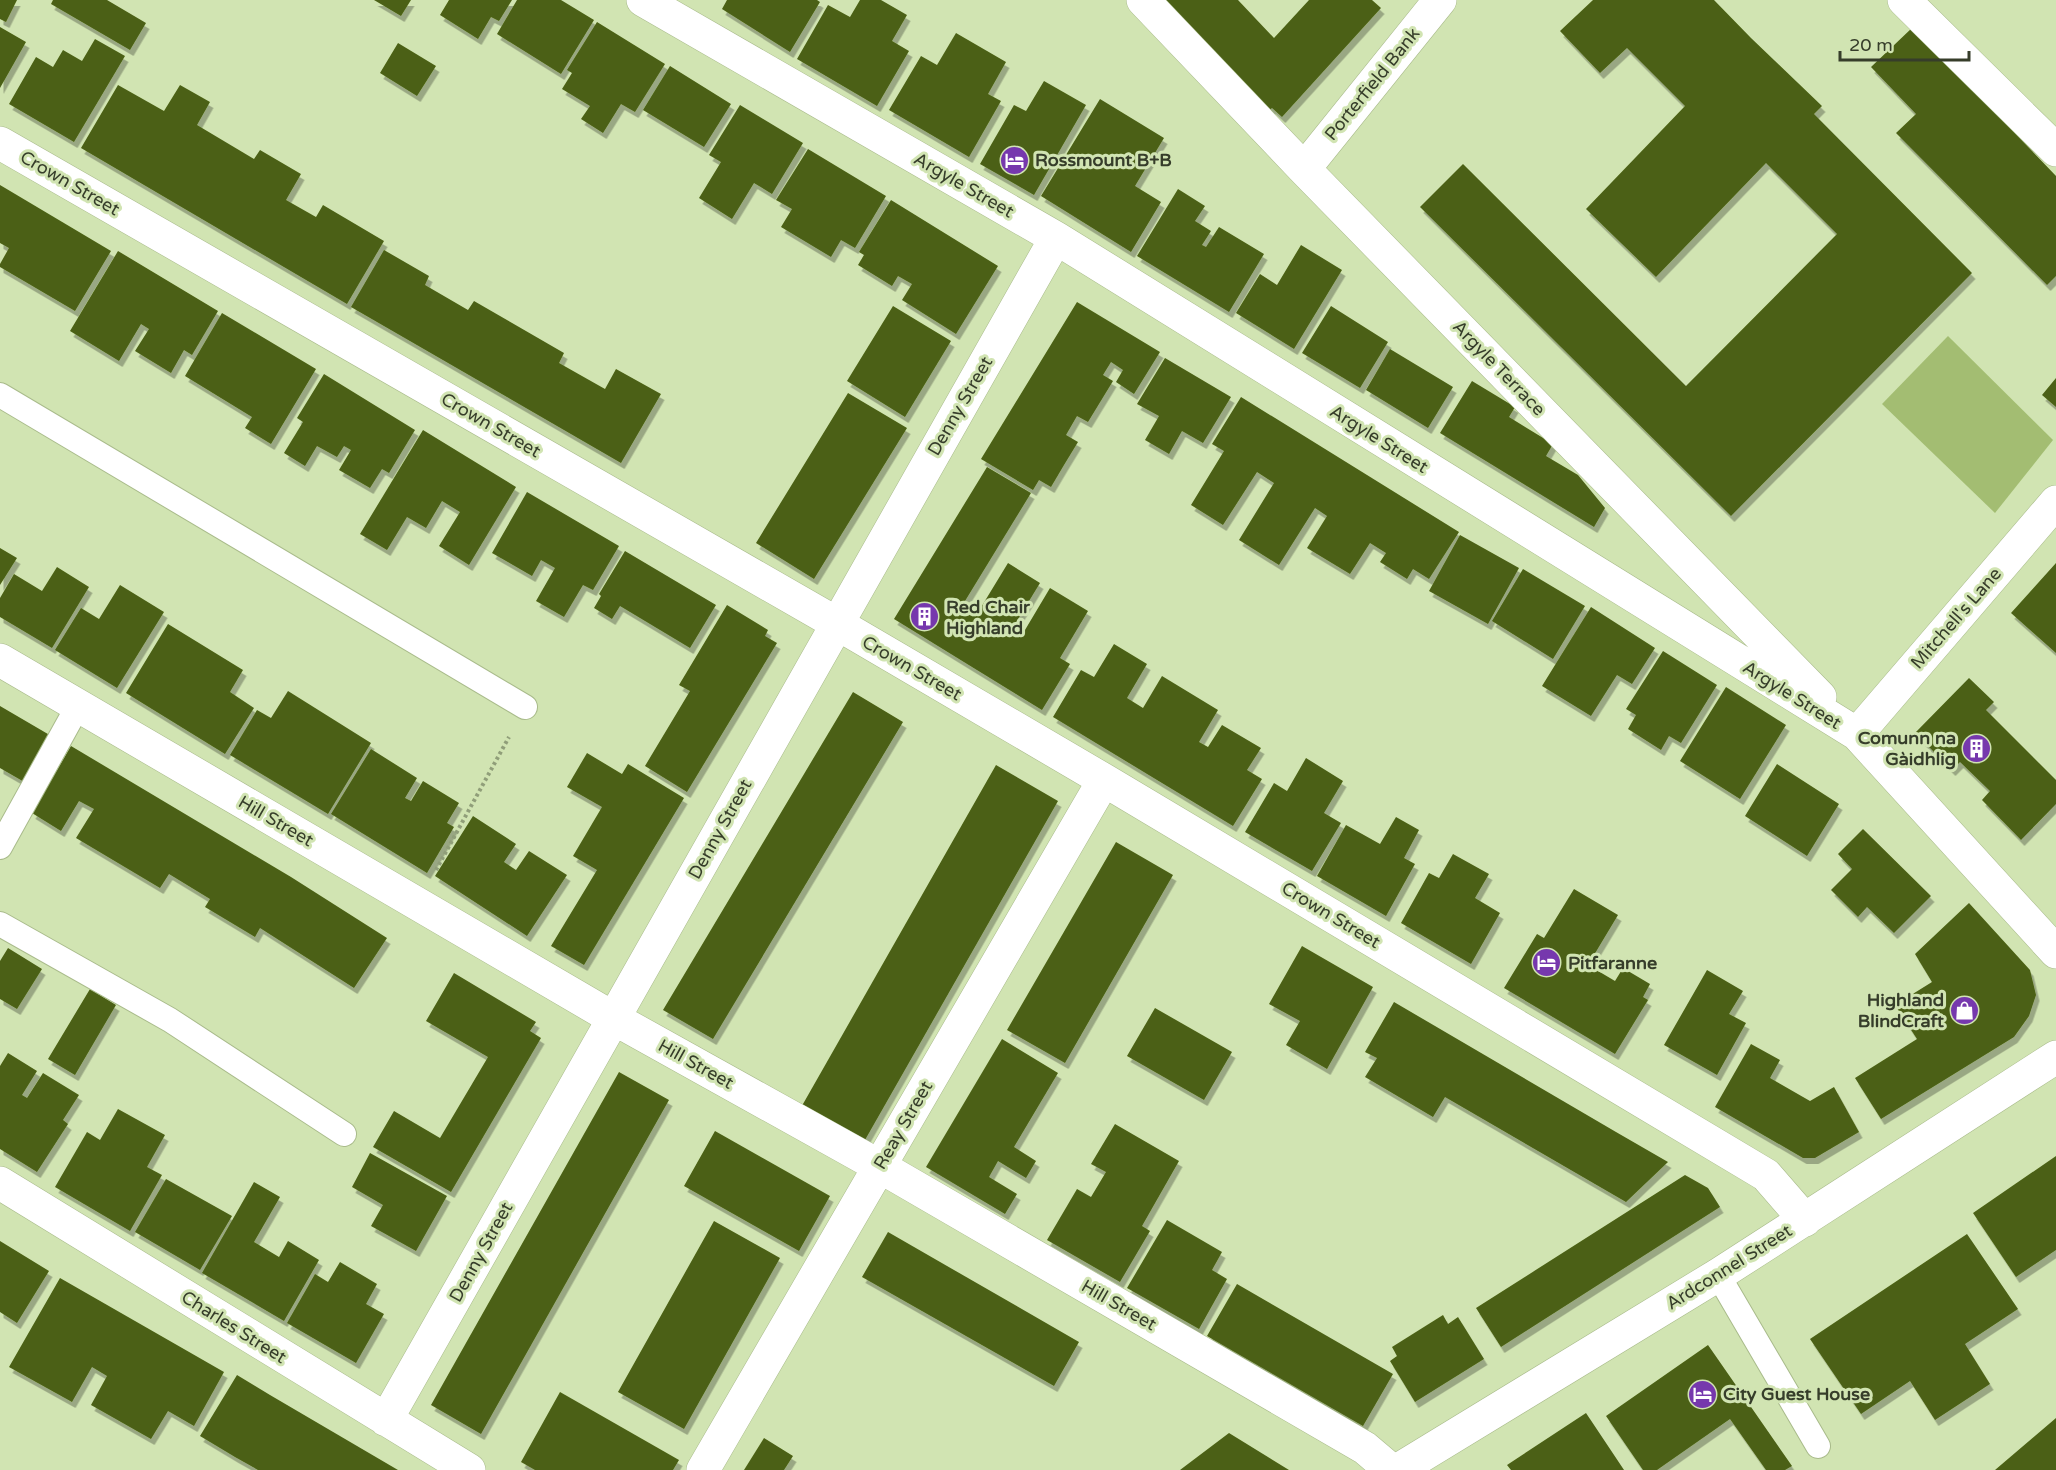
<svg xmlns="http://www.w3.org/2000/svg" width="2056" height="1470" viewBox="0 0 2056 1470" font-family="'Varela Round',sans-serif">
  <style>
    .green { fill: #a3bd72 }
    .building { fill: #4b6114; filter: url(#shadow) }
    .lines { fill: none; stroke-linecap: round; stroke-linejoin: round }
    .service-casing { stroke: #a9bb8b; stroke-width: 26 }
    .minor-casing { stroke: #a9bb8b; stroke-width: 34 }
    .path { stroke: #909e79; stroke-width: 4; stroke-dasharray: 3 3; stroke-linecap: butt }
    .service { stroke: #fff; stroke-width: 24 }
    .minor { stroke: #fff; stroke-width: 33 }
    .labels { text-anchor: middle; stroke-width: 6; stroke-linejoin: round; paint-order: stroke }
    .street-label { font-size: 18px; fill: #363d2a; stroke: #d1e4b2 }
    .poi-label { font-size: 18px; font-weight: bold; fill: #363d2a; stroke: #d1e4b2; text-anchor: start }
  </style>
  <defs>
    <filter id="shadow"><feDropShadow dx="3.5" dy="6" stdDeviation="0" flood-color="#0004"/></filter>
  </defs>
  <rect width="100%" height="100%" fill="#d1e4b2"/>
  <path class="green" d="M1948 336 2053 440 1995 513 1882 404Z"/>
  <path class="building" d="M0 0H17L6 22 0 19Z
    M53 0H107L146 23 130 50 51 4Z
    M374 0H411L401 16Z
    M449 0H512L499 21 491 17 478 39 440 15Z
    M517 0H561L594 20 561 74 497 34Z
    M727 0H817L820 2 790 52 722 9Z
    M860 0H881L907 15 892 41 909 51 877 106 797 59 828 5 850 17Z
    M1158 0H1238L1274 38 1309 0H1372L1381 8 1282 117 1272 108 1266 113Z
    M1593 0H1714L1751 38 1822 106 1814 114 1972 273 1731 516 1420 207 1463 164 1686 386 1837 234 1766 163 1656 277 1586 209 1685 106 1627 48 1600 73 1560 31Z
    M597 22 665 64 635 112 621 104 603 133 581 119 590 106 562 89 572 73 567 70Z
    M0 27 26 42 0 88Z
    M1913 27 2056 176V276L2047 285 1896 133 1916 114 1871 67Z
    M956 33 1006 62 988 94 1001 101 969 157 889 110 921 56 937 65Z
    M95 39 125 56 74 142 9 104 36 57 53 67 63 50 82 61Z
    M398 43 436 66 417 96 380 73Z
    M670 66 731 104 704 147 643 110Z
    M1044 81 1086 105 1034 195 980 164 1014 105 1026 111Z
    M118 85 164 111 180 85 210 102 197 125 254 159 260 150 301 174 286 200 316 217 323 205 384 241 347 304 81 148Z
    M1100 99 1164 138 1135 186 1161 202 1131 252 1041 196Z
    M740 105 803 143 772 194 754 183 732 219 699 198 721 162 709 155Z
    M808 149 886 196 855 248 841 240 831 257 781 227 792 209 776 200Z
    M0 185 111 251 75 311 0 267V264L9 248 0 243Z
    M1178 189 1205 206 1195 221 1211 231 1202 245 1206 247 1219 227 1264 254 1229 312 1137 256Z
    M891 200 998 266 956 334 902 300 912 284 898 276 892 286 858 265 864 255 859 252Z
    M1301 245 1342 270 1294 349 1236 313 1260 274 1277 285Z
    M384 250 429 276 425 285 468 310 474 301 564 353 559 363 605 389 616 369 661 394 621 463 351 307Z
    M118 251 218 311 192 355 184 350 171 373 135 351 149 329 141 324 119 361 70 331Z
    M1077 302 1160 352 1134 394 1116 382 1123 370 1111 362 1103 375 1113 381 1088 422 1077 416 1066 435 1078 442 1064 465 1051 487 1039 480 1033 490 981 459Z
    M893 306 951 341 905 417 847 381Z
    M1331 306 1388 342 1360 388 1302 353Z
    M222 313 316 369 271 444 245 428 252 417 185 376Z
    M1390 349 1453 387 1428 428 1366 390Z
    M1165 358 1231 397 1203 443 1182 431 1169 454 1145 440 1159 416 1137 404Z
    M324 374 415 430 389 473 382 469 370 488 339 470 351 450 344 446 337 457 317 446 305 466 284 453 303 422 297 418Z
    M2056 378V407L2042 395Z
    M1472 381 1515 407 1509 417 1553 444 1546 456 1578 475 1605 508 1594 527 1440 433Z
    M848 393 907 428 814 579 756 543Z
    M1241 397 1459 532 1429 579 1413 569 1407 579 1380 562 1386 553 1370 543 1350 574 1307 548 1327 516 1315 508 1279 565 1239 540 1274 483 1257 472 1223 525 1191 505 1224 451 1212 444Z
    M423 430 516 487 469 565 439 546 460 512 442 501 426 528 407 517 387 550 360 534Z
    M987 467 1031 493 965 601 980 609 1008 563 1040 583 1012 629 1016 632 1022 635 1050 588 1088 611 1060 658 1070 664 1042 710 894 619Z
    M527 492 619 546 593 590 583 585 564 617 536 601 555 568 541 560 532 576 492 553Z
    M1460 535 1519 568 1488 624 1429 591Z
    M0 548 17 558 0 585Z
    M625 551 716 605 690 648 620 606 612 619 594 608 601 596 599 594Z
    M2056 563V653L2011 613Z
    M57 567 89 587 52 648 0 617V598L14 574 42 591Z
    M1523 569 1585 606 1553 659 1492 621Z
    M120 585 164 612 117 688 55 650 81 608 99 619Z
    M727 605 768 630 765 636 777 643 687 792 645 766 690 691 679 685Z
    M1591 607 1655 648 1632 684 1617 675 1591 716 1542 686Z
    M168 624 243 670 230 692 254 708 225 754 126 693Z
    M1114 644 1147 664 1127 698 1143 708 1162 676 1218 710 1199 742 1208 747 1222 725 1261 748 1247 770 1262 779 1233 826 1053 717 1081 670 1094 677Z
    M1663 651 1717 685 1681 743 1669 736 1661 750 1628 729 1636 715 1626 709Z
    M1969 678 1994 702 1986 710 2056 780V804L2021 840 1982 800 1990 791 1960 762 1952 770 1915 733Z
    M1726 687 1786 725 1740 799 1680 761Z
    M288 691 371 743 328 814 230 755 257 710 271 718Z
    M853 692 903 722 713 1039 663 1010Z
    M0 706 53 737 26 783 0 768Z
    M71 746 291 877 387 938 354 988 260 928 255 937 205 907 210 899 169 874 160 888 76 838 94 809 79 801 61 831 32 813Z
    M371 749 417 778 405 798 411 801 423 781 459 803 447 823 454 827 427 873 331 814Z
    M587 753 622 774 628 764 684 798 584 965 551 946 597 870 573 856 602 807 567 787Z
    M1306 758 1343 781 1324 813 1341 823 1312 871 1245 832 1274 783 1287 791Z
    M1777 764 1839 804 1807 856 1745 816Z
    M996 765 1058 801 861 1147 799 1111Z
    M473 816 516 844 504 862 516 870 529 851 567 875 527 936 435 876Z
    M1396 817 1419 830 1404 858 1415 864 1386 916 1317 876 1346 825 1380 844Z
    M1863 829 1931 896 1894 933 1867 907 1858 917 1831 890 1852 869 1838 854Z
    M1116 842 1173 875 1065 1063 1007 1030Z
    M1453 854 1489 874 1475 898 1500 913 1471 964 1401 923 1429 873 1439 878Z
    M1574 889 1618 915 1588 965 1615 981 1623 968 1650 984 1643 997 1648 1000 1615 1054 1504 988 1537 934 1544 938Z
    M1969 903 2030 970 2036 995 2029 1016 2014 1037 1881 1119 1855 1078 1917 1039 1895 1005 1932 982 1915 954Z
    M1302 946 1373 987 1327 1069 1286 1045 1300 1021 1269 1004Z
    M8 948 42 969 17 1009 0 999V961Z
    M1707 970 1743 991 1729 1014 1746 1023 1717 1075 1664 1045Z
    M454 973 536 1022 530 1031 541 1038 451 1192 373 1147 394 1111 440 1138 488 1057 426 1021Z
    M90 989 116 1005 75 1075 48 1059Z
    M1394 1002 1616 1132 1668 1162 1626 1202 1445 1097 1433 1117 1365 1077 1377 1058 1365 1052Z
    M1155 1008 1232 1052 1204 1100 1127 1056Z
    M1002 1039 1058 1073 1014 1147 1036 1161 1026 1178 998 1161 989 1177 1017 1194 1005 1214 926 1167Z
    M1751 1044 1780 1060 1770 1078 1810 1101 1834 1087 1859 1132 1815 1158H1803L1715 1107Z
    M8 1053 37 1071 22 1095 27 1098 43 1073 79 1095 63 1120 68 1124 37 1172 0 1149V1066Z
    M619 1072 669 1100 481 1434 431 1405Z
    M118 1109 165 1135 147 1167 162 1175 130 1231 55 1187 87 1132 100 1140Z
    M1115 1124 1179 1161 1142 1226 1150 1231 1120 1282 1047 1240 1077 1189 1091 1197 1106 1172 1091 1164Z
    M715 1131 830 1196 799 1251 684 1186Z
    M370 1153 447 1196 416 1251 371 1226 383 1205 352 1187Z
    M2056 1156V1250L2016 1277 1973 1213Z
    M1685 1175 1708 1188 1720 1207 1501 1347 1476 1308Z
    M166 1179 232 1216 200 1270 135 1232Z
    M254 1182 280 1197 254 1242 279 1257 288 1241 319 1260 284 1321 202 1273Z
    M1167 1220 1222 1252 1212 1270 1227 1279 1199 1329 1127 1288Z
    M714 1221 780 1258 684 1429 618 1392Z
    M888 1232 1079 1342 1054 1386 862 1277Z
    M1967 1234 2018 1309 1965 1344 1990 1384 1935 1420 1910 1381 1861 1414 1810 1339Z
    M0 1241 49 1271 17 1323 0 1312Z
    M340 1262 377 1284 366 1304 384 1314 356 1363 287 1323 315 1274 328 1282Z
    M60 1278 224 1372 194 1426 168 1411 151 1439 91 1405 107 1376 92 1367 72 1402 9 1367Z
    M1237 1284 1393 1374 1363 1426 1207 1336Z
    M1443 1315 1448 1324 1458 1317 1484 1359 1415 1402 1390 1361 1397 1356 1392 1347Z
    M1708 1345 1792 1466 1785 1470H1766L1730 1419 1657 1470H1643L1606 1416Z
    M237 1375 270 1395 398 1470H258L235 1457 200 1436Z
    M560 1392 679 1460 673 1470H535L521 1462Z
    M1586 1413 1624 1470H1511L1507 1465Z
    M2056 1418V1470H1995Z
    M1229 1433 1289 1470H1180Z
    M764 1438 793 1456 784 1470H744Z"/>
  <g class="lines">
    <defs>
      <path id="service" d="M0 395 525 707
        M0 847 78 706
        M0 924 170 1020 344 1134
        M1718 1275 1818 1446"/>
      <path id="minor" d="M643 0 1056 238 1857 734 2056 952
        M1143 0 1304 169 1820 697
        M1904 0 2056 150
        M0 143 836 623 1104 780 1766 1175 1805 1220
        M1304 169 1440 0
        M0 660 613 1018 879 1166 1365 1448 1391 1470
        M1857 734 2056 502
        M0 1183 469 1470
        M386 1420 1056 238
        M703 1470 1104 780
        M1398 1470 1718 1275 2056 1057"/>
    </defs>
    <use href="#service" class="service-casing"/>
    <use href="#minor" class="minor-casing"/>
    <path class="path" d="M436 870 509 737"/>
    <use href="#service" class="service"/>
    <use href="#minor" class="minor"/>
  </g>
  <defs>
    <symbol id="hotel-disc" viewBox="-11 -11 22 22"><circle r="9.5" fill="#7638ad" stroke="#d1e4b2"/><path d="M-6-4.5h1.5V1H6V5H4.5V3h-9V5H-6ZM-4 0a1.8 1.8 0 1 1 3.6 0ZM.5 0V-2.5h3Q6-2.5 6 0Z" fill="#fff"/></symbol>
    <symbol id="building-disc" viewBox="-11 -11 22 22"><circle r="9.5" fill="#7638ad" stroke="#d1e4b2"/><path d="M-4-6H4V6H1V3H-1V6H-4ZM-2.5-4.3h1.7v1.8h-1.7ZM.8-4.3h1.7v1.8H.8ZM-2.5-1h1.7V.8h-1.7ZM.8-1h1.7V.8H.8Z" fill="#fff"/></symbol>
    <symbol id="shop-disc" viewBox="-11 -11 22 22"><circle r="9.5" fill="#7638ad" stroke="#d1e4b2"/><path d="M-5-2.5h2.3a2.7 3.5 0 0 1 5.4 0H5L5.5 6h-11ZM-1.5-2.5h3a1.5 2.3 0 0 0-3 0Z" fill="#fff"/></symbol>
  </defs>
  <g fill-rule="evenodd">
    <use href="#hotel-disc" x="998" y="144" width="33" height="33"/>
    <use href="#building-disc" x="908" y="600" width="33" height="33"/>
    <use href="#building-disc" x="1960" y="732" width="33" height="33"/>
    <use href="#hotel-disc" x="1530" y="946" width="33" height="33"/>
    <use href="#shop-disc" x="1948" y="994" width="33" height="33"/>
    <use href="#hotel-disc" x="1686" y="1378" width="33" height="33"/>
  </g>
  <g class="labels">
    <g class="street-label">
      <text transform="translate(1372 84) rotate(-51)" y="6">Porterfield Bank</text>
      <text transform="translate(70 183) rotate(30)" y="6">Crown Street</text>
      <text transform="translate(964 185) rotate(30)" y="6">Argyle Street</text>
      <text transform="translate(1499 368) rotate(46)" y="6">Argyle Terrace</text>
      <text transform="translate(960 406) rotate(-60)" y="6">Denny Street</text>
      <text transform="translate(491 425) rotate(30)" y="6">Crown Street</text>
      <text transform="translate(1379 439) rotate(32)" y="6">Argyle Street</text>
      <text transform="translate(1956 618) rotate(-49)" y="6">Mitchell's Lane</text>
      <text transform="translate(912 668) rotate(30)" y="6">Crown Street</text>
      <text transform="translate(1792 695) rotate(32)" y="6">Argyle Street</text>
      <text transform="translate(276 821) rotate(30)" y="6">Hill Street</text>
      <text transform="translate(720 829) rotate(-61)" y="6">Denny Street</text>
      <text transform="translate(1331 915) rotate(31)" y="6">Crown Street</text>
      <text transform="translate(696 1064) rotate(29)" y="6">Hill Street</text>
      <text transform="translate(903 1125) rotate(-60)" y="6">Reay Street</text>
      <text transform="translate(481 1252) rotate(-61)" y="6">Denny Street</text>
      <text transform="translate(1729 1267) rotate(-32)" y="6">Ardconnel Street</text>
      <text transform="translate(1119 1305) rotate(30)" y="6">Hill Street</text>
      <text transform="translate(234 1327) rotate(32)" y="6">Charles Street</text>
    </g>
    <g class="poi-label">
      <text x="1035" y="166">Rossmount B+B</text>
      <text x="946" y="613">Red Chair<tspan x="946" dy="21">Highland</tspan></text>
      <text x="1956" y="744" text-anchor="end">Comunn na<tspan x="1956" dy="21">Gàidhlig</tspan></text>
      <text x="1568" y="969">Pitfaranne</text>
      <text x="1944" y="1006" text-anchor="end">Highland<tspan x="1944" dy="21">BlindCraft</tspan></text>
      <text x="1723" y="1400">City Guest House</text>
    </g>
  </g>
  <path d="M1840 51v9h129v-9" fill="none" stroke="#363d2a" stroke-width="3"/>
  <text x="1849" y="51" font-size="18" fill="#363d2a" stroke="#d1e4b2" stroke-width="4.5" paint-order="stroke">20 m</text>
</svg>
